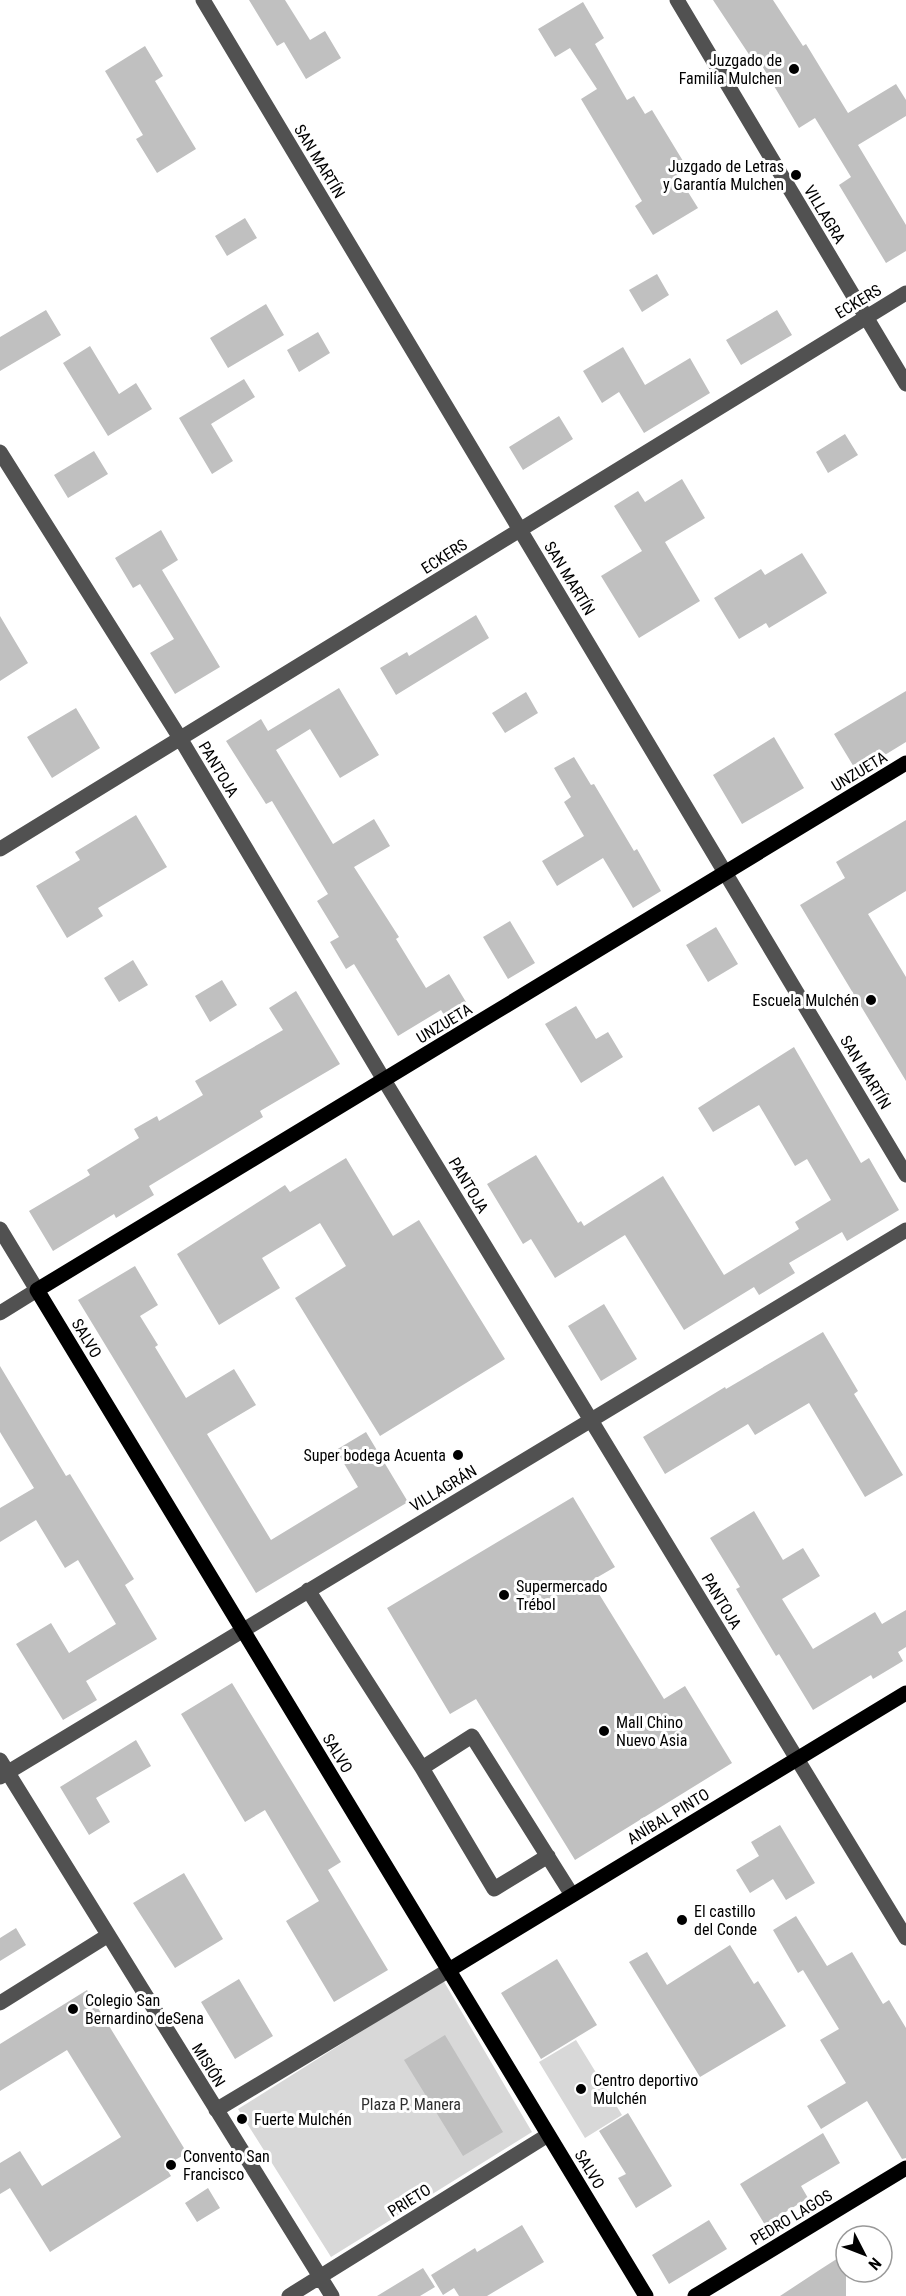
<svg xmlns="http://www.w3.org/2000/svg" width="906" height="2296" viewBox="0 0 906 2296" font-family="'Roboto Condensed',sans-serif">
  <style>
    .green { fill: #d8d8d8 }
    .building { fill: #c0c0c0 }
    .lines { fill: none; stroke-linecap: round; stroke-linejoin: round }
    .minor { stroke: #515151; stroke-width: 15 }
    .major { stroke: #000; stroke-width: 15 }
    .poi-dot { fill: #000; stroke: #fff; stroke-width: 2 }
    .labels { text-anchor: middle; stroke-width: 6; stroke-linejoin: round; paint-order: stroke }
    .poi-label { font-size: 16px; fill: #000; stroke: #fff; text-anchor: start }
    .street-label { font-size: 16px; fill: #000; stroke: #fff }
    .park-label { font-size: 16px; fill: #2f2f2f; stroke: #fff }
  </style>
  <rect width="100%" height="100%" fill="#fff"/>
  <path class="green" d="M443 1980 532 2132 331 2257 238 2109Z
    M576 2040 622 2115 585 2138 539 2062Z"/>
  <path class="building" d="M249 0H285L310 40 325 31 341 58 306 79 284 42 277 46Z
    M713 0H773L803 46 806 44 848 113 896 84 906 100V116L858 145 906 225V251L886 263 839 185 851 177 815 118 799 128 758 59 754 62Z
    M583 2 604 38 595 44 627 100 634 96 645 114 652 110 683 161 673 168 698 208 653 235 635 206 642 201 581 99 597 89 570 48 555 57 538 29Z
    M145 46 163 76 155 81 196 149 157 173 136 139 143 135 105 71Z
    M245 218 257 238 227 256 215 236Z
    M657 274 669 295 642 312 629 290Z
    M266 304 284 335 228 368 210 338Z
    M46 310 61 335 0 371V337Z
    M777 310 792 335 741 365 726 340Z
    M318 332 330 353 299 372 287 350Z
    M90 346 119 394 136 383 152 409 108 436 63 363Z
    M623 347 645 385 690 358 710 393 644 433 619 392 602 403 583 371Z
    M244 379 255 397 211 424 233 461 212 474 179 418Z
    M559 416 573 439 523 470 509 447Z
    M845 434 858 455 828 473 816 452Z
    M94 451 108 474 68 498 54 475Z
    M682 479 705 518 665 542 700 601 639 638 601 576 642 551 614 506 638 491 645 502Z
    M161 530 178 560 162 570 220 667 175 694 150 653 174 639 140 584 133 588 115 558Z
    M802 553 827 593 769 628 766 623 739 639 714 598 761 569 765 575Z
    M476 615 489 638 396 695 380 668 407 652 409 656Z
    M0 616 28 663 0 681Z
    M339 688 379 755 340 778 310 729 276 750 333 844 374 819 390 846 354 867 399 937 396 939 426 988 449 974 466 1002 444 1015 441 1010 398 1036 354 964 346 969 330 942 339 937 317 901 328 894 272 801 266 804 226 741 261 719 268 731Z
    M906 691V742L857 772 834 734Z
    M526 692 538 713 505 733 492 713Z
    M76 708 100 748 52 778 27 737Z
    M774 737 804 788 742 824 713 775Z
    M574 757 591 785 594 784 634 851 637 849 661 891 633 908 603 858 557 886 542 861 584 836 564 802 571 797 554 768Z
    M136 815 167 867 98 908 103 916 67 938 36 886 80 860 75 852Z
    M906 820V891L868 914 906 977V1081L800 905 845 878 836 862Z
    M510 921 535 963 508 979 483 937Z
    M716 927 738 964 708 982 686 945Z
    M133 960 148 985 119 1002 104 978Z
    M222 980 237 1005 210 1022 195 996Z
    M296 991 340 1064 260 1111 263 1117 149 1186 154 1195 116 1218 114 1214 53 1251 29 1211 90 1175 87 1170 139 1138 134 1129 157 1116 159 1121 203 1095 195 1081 283 1030 269 1008Z
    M576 1006 596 1039 608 1032 623 1057 581 1083 545 1024Z
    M794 1047 861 1163 869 1158 899 1210 847 1241 842 1232 789 1263 795 1273 759 1295 754 1287 684 1330 625 1235 555 1278 531 1239 523 1244 487 1184 536 1155 578 1223 581 1221 584 1226 663 1176 724 1275 799 1229 795 1222 831 1200 807 1159 795 1166 759 1105 713 1132 698 1108Z
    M346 1158 393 1236 419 1220 505 1359 380 1436 295 1298 346 1266 320 1223 262 1258 280 1288 219 1325 177 1254 285 1185 290 1192Z
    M135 1266 158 1305 140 1316 158 1345 155 1347 186 1398 234 1369 256 1405 207 1434 271 1540 358 1487 336 1450 366 1432 408 1502 256 1593 78 1300Z
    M604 1304 637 1359 601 1381 568 1326Z
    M823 1332 858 1391 854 1394 903 1475 865 1497 809 1403 755 1435 748 1424 665 1474 643 1437 725 1387 726 1389Z
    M0 1366 66 1476 70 1474 134 1579 125 1585 157 1639 86 1681 97 1700 63 1720 16 1644 51 1623 69 1653 116 1624 78 1560 65 1568 36 1520 0 1542V1508L34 1488 0 1432Z
    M573 1497 615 1567 591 1581 664 1699 685 1686 732 1763 575 1860 476 1699 450 1714 387 1608Z
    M754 1511 783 1560 803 1548 820 1576 782 1599 813 1649 875 1612 882 1624 906 1610V1647L898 1652 903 1661 873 1679 871 1675 813 1710 779 1654 776 1656 736 1589 740 1587 710 1538Z
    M232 1683 341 1862 328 1870 388 1970 334 2002 286 1921 319 1901 265 1810 245 1822 181 1714Z
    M136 1740 151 1766 96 1798 110 1822 89 1835 60 1787Z
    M780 1825 815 1883 786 1900 773 1879 750 1893 736 1870 759 1856 751 1842Z
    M184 1873 223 1939 175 1968 133 1903Z
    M796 1916 827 1966 852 1952 883 2004 889 2000 906 2028V2158L902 2159 867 2101 821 2129 807 2106 846 2083 820 2040 839 2029 803 1970 798 1973 773 1930Z
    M16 1928 26 1945 0 1961V1938Z
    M730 1945 754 1984 758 1981 786 2026 700 2077 629 1962 647 1952 667 1985Z
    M557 1959 597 2025 541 2059 501 1993Z
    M239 1979 273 2036 235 2059 201 2002Z
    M87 1990 187 2153 165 2166 171 2176 50 2252 10 2188 0 2194V2163L20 2151 42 2186 121 2137 67 2050 0 2091V2044Z
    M445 2035 503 2132 463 2156 404 2060Z
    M628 2113 672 2186 636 2208 618 2178 626 2174 599 2131Z
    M823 2133 840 2163 801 2186 808 2198 765 2225 740 2184Z
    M208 2188 220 2208 197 2222 185 2203Z
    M709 2220 727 2249 669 2284 652 2255Z
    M522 2225 544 2262 487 2296H459L454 2288 443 2295 431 2275 475 2248 477 2252Z
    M846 2253V2296H780L821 2269Z
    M423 2268 435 2287 420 2296H377Z"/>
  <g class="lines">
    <path class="minor" d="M203 0 906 1175
      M677 0 906 384
      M0 452 180 738 384 1080 906 1938
      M0 849 906 293
      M0 1229 37 1290 0 1313
      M308 1590 422 1768 494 1889 548 1856
      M0 1760 332 2296
      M422 1768 472 1736 572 1895
      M0 1777 906 1230
      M0 2003 107 1936
      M216 2110 449 1970
      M289 2296 548 2135"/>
    <path class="major" d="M449 1970 906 1693
      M646 2296 37 1290 906 763
      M695 2296 906 2168"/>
  </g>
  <g class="poi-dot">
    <circle cx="794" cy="69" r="6"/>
    <circle cx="796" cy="175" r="6"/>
    <circle cx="871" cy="1000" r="6"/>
    <circle cx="458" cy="1455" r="6"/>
    <circle cx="504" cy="1595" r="6"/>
    <circle cx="604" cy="1731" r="6"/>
    <circle cx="682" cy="1920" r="6"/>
    <circle cx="73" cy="2009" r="6"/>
    <circle cx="581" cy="2089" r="6"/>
    <circle cx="242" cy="2119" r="6"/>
    <circle cx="171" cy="2165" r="6"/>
  </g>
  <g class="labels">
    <g class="poi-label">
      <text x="782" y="66" text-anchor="end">Juzgado de<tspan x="782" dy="18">Familia Mulchen</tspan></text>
      <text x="784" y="172" text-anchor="end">Juzgado de Letras<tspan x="784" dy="18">y Garantía Mulchen</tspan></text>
      <text x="859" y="1006" text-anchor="end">Escuela Mulchén</text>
      <text x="446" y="1461" text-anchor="end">Super bodega Acuenta</text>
      <text x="516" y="1592">Supermercado<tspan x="516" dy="18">Trébol</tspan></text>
      <text x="616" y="1728">Mall Chino<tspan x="616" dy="18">Nuevo Asia</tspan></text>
      <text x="694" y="1917">El castillo<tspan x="694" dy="18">del Conde</tspan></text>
      <text x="85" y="2006">Colegio San<tspan x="85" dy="18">Bernardino deSena</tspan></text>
      <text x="593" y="2086">Centro deportivo<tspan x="593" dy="18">Mulchén</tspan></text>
      <text x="254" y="2125">Fuerte Mulchén</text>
      <text x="183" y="2162">Convento San<tspan x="183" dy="18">Francisco</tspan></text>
    </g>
    <g class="street-label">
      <text transform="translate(320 161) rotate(59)" y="6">SAN MARTÍN</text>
      <text transform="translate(825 214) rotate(59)" y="6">VILLAGRA</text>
      <text transform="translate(858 301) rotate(-31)" y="6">ECKERS</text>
      <text transform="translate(444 556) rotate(-32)" y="6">ECKERS</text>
      <text transform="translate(570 578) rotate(59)" y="6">SAN MARTÍN</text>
      <text transform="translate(219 769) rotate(59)" y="6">PANTOJA</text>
      <text transform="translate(859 771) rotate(-31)" y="6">UNZUETA</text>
      <text transform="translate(444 1023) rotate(-31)" y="6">UNZUETA</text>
      <text transform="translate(866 1072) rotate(59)" y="6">SAN MARTÍN</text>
      <text transform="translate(469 1185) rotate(59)" y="6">PANTOJA</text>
      <text transform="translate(87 1338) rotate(59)" y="6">SALVO</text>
      <text transform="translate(443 1488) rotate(-31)" y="6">VILLAGRÁN</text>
      <text transform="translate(722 1601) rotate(59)" y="6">PANTOJA</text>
      <text transform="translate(338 1753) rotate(59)" y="6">SALVO</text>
      <text transform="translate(668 1816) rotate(-31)" y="6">ANÍBAL PINTO</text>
      <text transform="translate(209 2065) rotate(58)" y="6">MISIÓN</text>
      <text transform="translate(590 2169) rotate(59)" y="6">SALVO</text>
      <text transform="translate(409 2200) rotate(-32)" y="6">PRIETO</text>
      <text transform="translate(791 2217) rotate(-31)" y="6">PEDRO LAGOS</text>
    </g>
    <g class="park-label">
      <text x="411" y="2110">Plaza P. Manera</text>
    </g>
  </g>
  <g transform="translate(864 2254) rotate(132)"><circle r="28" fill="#ffffff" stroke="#999999" stroke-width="1.5"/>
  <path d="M0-4.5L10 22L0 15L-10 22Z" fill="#000000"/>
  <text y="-9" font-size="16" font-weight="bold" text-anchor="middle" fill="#000000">N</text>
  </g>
</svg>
